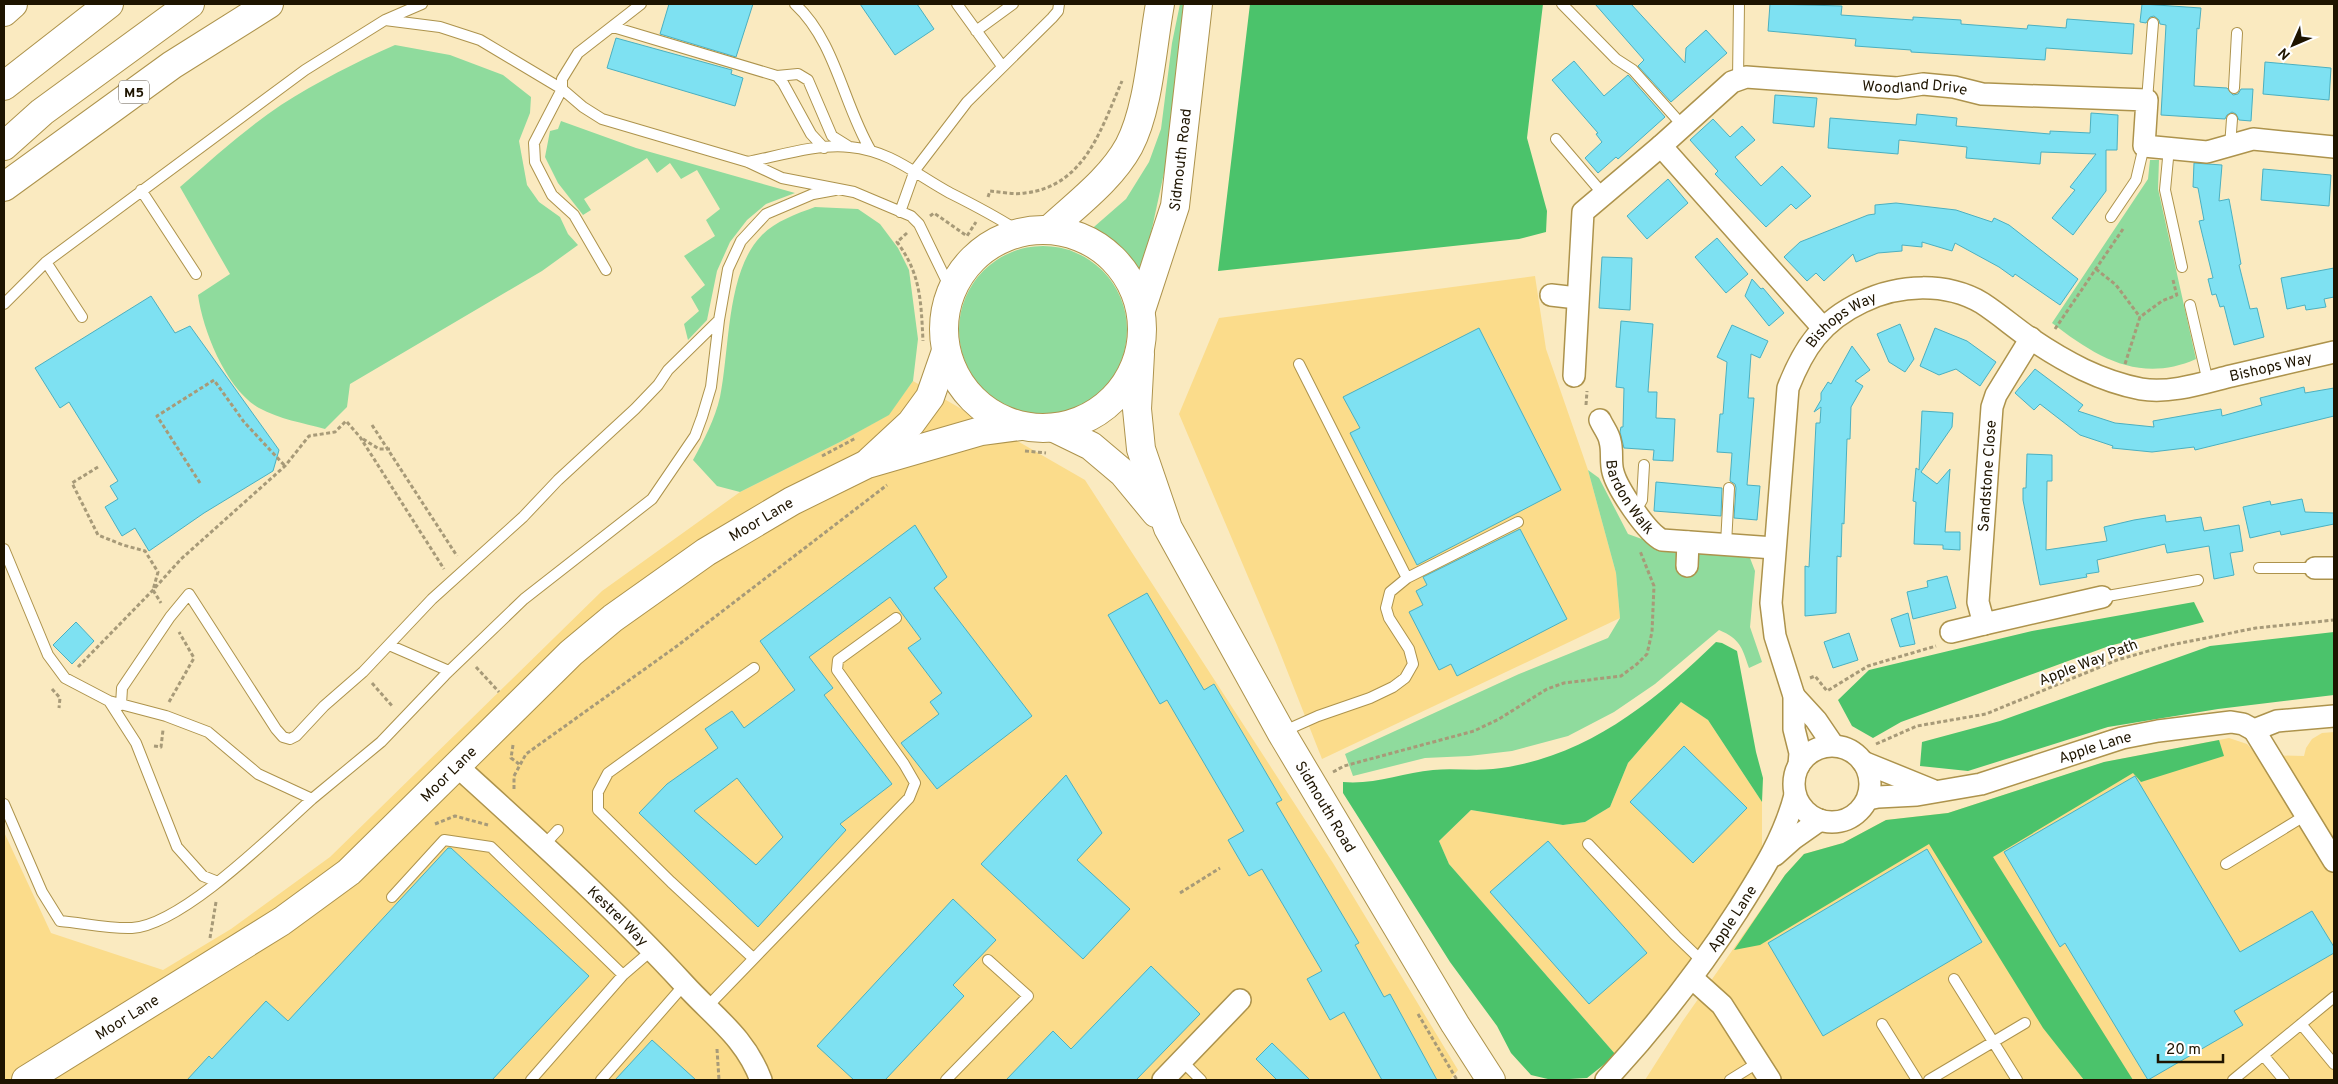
<svg xmlns="http://www.w3.org/2000/svg" width="2338" height="1084" viewBox="0 0 2338 1084" font-family="Overpass,sans-serif">
  <style>
    .built { fill: #fbdc8b }
    .green { fill: #8fdb9d }
    .forest { fill: #4bc36b }
    .building { fill: #7ee1f2; stroke: #4bb0c0; fill-rule: evenodd }
    .lines { fill: none; stroke-linecap: round; stroke-linejoin: round }
    .lane-casing { stroke: #ad934c; stroke-width: 12 }
    .street-casing { stroke: #ad934c; stroke-width: 24 }
    .secondary-casing { stroke: #ad934c; stroke-width: 30 }
    .highway-casing { stroke: #ad934c; stroke-width: 30 }
    .path { stroke: #a79a78; stroke-width: 3; stroke-dasharray: 4 2.5; stroke-linecap: butt }
    .lane { stroke: #fff; stroke-width: 10 }
    .street { stroke: #fff; stroke-width: 21 }
    .secondary { stroke: #fff; stroke-width: 28 }
    .highway { stroke: #fff; stroke-width: 28 }
    .labels { text-anchor: middle; stroke-width: 4; stroke-linejoin: round; paint-order: stroke }
    .shield { fill: #fff; stroke: #625a4c; stroke-width: 1 }
    .shield-label { font-size: 14px; font-weight: bold; fill: #1e1400 }
    .street-label { font-size: 15px; fill: #1e1400; stroke: #fff }
  </style>
  <rect width="100%" height="100%" fill="#faeac0"/>
  <path class="built" d="M1535 276 1546 349 1588 470 1616 573 1620 618 1322 759 1277 645 1179 414 1219 318Z
    M913 381 1085 480 1333 863 1458 1070 1450 1080H4V832L51 933 163 970 231 929 330 857 602 591 740 492 840 442 888 415Z
    M1681 702 1708 720 1762 802V860L1694 965 1616 1055 1449 864 1439 841 1471 810 1563 825 1585 822 1610 807 1628 763Z
    M2334 732V1080H1645L1682 1022 1785 875 1804 854 1843 843 1886 820 1948 813 2105 762 2229 738 2247 744 2257 755 2304 756 2306 748 2312 739 2322 733Z"/>
  <path class="green" d="M1180 4H1186L1177 113 1146 256 1139 278C1124 257 1114 240 1087 233L1126 199 1149 162 1161 129 1172 43Z
    M395 45 450 55 503 75 531 97 530 113 519 141 527 185 539 202 560 217 568 234 578 245 542 271 350 384 347 407 325 429C303 423 279 419 259 408 226 389 203 331 198 295L230 274 180 187C212 159 245 129 281 105 317 82 356 62 395 45Z
    M561 121 636 148 795 193 766 204 747 220 730 242 717 271 707 320 688 340 684 324 699 311 691 297 705 285 684 256 715 236 706 220 720 209 697 170 681 179 670 163 657 173 647 158 584 199 591 210 583 215 558 183 545 157 550 131 558 129Z
    M2150 160H2159L2158 189 2196 359C2140 384 2096 357 2052 323L2148 179Z
    M815 207 858 209 880 224 898 248 909 270 918 339 913 381 889 415 840 442 740 492 717 486 693 460C704 440 715 419 720 397 730 349 726 271 762 235 776 221 796 214 815 207Z
    M959 330a84 84 0 1 1 168 0a84 84 0 1 1-168 0Z
    M1588 470 1599 478 1628 534 1664 547 1750 558 1755 571 1750 627 1762 662 1749 668C1742 647 1740 639 1719 630L1655 684 1614 712 1568 736 1512 751 1469 756 1425 758 1353 776 1345 754 1519 674 1608 638 1620 618 1616 573Z"/>
  <path class="forest" d="M1250 4H1543L1527 138 1547 211 1546 232 1519 239 1218 271Z
    M2194 602 2204 622 2109 646 1901 722 1873 738 1852 726 1838 700 1869 670 2032 631Z
    M2334 632V695L2218 709 2108 727 1968 771 1920 766 1922 742 2000 721 2210 646Z
    M1716 642 1722 643 1737 651 1756 752 1763 778 1762 802 1708 720 1681 702 1628 763 1610 807 1585 822 1563 825 1471 810 1439 841 1449 864 1616 1055 1587 1078 1552 1080 1531 1075 1511 1053 1497 1026 1450 962 1343 793V782C1373 785 1403 773 1433 770 1453 768 1473 771 1493 769 1584 759 1653 703 1716 642Z
    M2219 740 2224 756 2141 782 2133 773 1993 857 2133 1080H2084L2043 1028 1929 844 1760 945 1734 950 1785 875 1804 854 1843 843 1886 820 1948 813 2104 762Z"/>
  <path class="building" d="M669 4H753L736 57 660 34Z
    M860 4H917L934 29 895 55Z
    M1595 4H1631L1685 63 1686 48 1706 30 1727 53 1671 102 1638 66 1644 60Z
    M1770 4 1842 6 1841 15 1913 20V17L1961 20V24L2027 29 2028 25 2066 28 2067 19 2134 24 2132 54 2046 48 2045 60 1911 52V50L1855 46 1856 39 1768 31Z
    M2142 4 2201 8 2199 29 2197 28 2194 86 2227 88 2233 95 2238 94 2241 89H2253L2251 121 2239 120 2236 114 2232 112 2227 115 2225 119 2161 115 2166 25 2160 24 2159 20 2154 16 2150 17 2146 23 2140 22Z
    M616 38 732 70 731 74 743 78 735 106 607 68Z
    M1574 61 1604 96 1628 75 1665 117 1618 159 1616 157 1598 173 1585 158 1602 142 1596 134 1598 133 1552 80Z
    M2265 62 2331 68 2329 100 2263 94Z
    M1775 95 1817 98 1814 127 1773 123Z
    M2091 113 2118 115 2117 150H2106V191L2073 235 2052 218 2075 190 2070 187 2096 154 2041 152 2040 164 1966 158 1967 147 1899 140 1898 154 1828 148 1830 118 1916 125 1917 114 1957 118 1956 126 2050 134V131L2090 133Z
    M1713 119 1730 137 1742 126 1755 140 1735 157 1761 186 1782 166 1811 196 1796 209 1791 204 1766 227 1715 174 1718 171 1690 140Z
    M2194 163 2222 165 2219 201 2229 199 2241 264 2239 265 2250 309 2257 308 2264 337 2234 345 2224 306 2220 307 2216 294 2212 295 2208 279 2213 278 2199 221 2204 220 2198 188 2193 187Z
    M2263 169 2331 175 2329 206 2261 200Z
    M1668 179 1688 203 1647 239 1627 216Z
    M1896 203 1956 210 1992 222 1994 218 2009 225 2078 279 2060 305 2015 274 2013 277 1999 267 1955 243 1952 251 1922 242V247L1902 245V251L1878 253 1856 262 1853 254 1824 281 1816 273 1807 281 1784 257 1800 242 1868 215 1875 214V205Z
    M1717 238 1748 274 1726 293 1695 257Z
    M1602 257 1632 258 1630 310 1599 308Z
    M2334 268V297L2324 299 2326 307 2306 310 2305 305 2287 309 2281 278Z
    M1752 279 1761 289 1763 288 1784 313 1769 326 1745 296Z
    M151 296 175 333 190 326 279 450 273 471 204 513 149 551 135 528 122 536 105 507 118 499 110 486 118 481 69 402 60 408 35 368Z
    M1621 321 1653 324 1648 392H1657L1656 418 1675 419 1673 461 1653 460 1654 450 1624 448 1620 432 1621 427H1623L1624 388 1616 387Z
    M1900 324 1914 359 1905 372 1889 362 1877 334Z
    M1732 325 1768 341 1760 358 1751 354 1748 398H1754L1747 485 1760 486 1757 520 1734 518 1736 488 1735 484 1730 481 1732 453 1717 452 1720 414H1723L1727 362 1717 357Z
    M1479 328 1561 490 1417 565 1350 433 1360 428 1343 397Z
    M1935 328 1967 341 1996 362 1980 386 1956 369 1939 375 1920 366Z
    M1852 346 1870 370 1855 381 1863 386 1851 407 1850 439H1847L1844 524 1842 523 1841 557 1837 556 1836 613 1805 616V566L1809 567 1816 423H1820L1821 407 1814 412 1821 400V393L1828 382 1831 384Z
    M2035 369 2083 405 2078 411 2115 423 2154 427 2153 421 2221 409 2222 416 2262 405 2260 398 2304 387 2305 393 2334 388V416L2195 450 2194 447 2152 452 2112 448 2113 446 2080 435 2040 404 2034 410 2015 393Z
    M1922 411 1953 413 1952 427 1921 472 1937 484 1950 469 1945 532H1960V550L1943 549V545L1914 544 1916 502 1913 501 1916 468 1919 470Z
    M2027 454 2052 455V481H2047L2046 550 2107 541 2104 527 2134 520 2165 515 2166 522 2201 517 2204 531 2239 525 2243 551 2230 553 2234 575 2214 579 2209 546 2167 553 2165 544 2097 560 2099 572 2086 574 2087 577 2040 585 2023 500V488H2026Z
    M1656 482 1722 488 1721 516 1654 511Z
    M2302 499 2305 512 2334 513V524L2281 535 2280 531 2250 538 2243 507 2270 501 2271 505Z
    M915 525 947 577 934 588 1032 716 937 789 901 743 939 714 930 702 942 693 908 648 921 639 890 597 809 657 833 688 824 695 892 784 840 824 846 830 758 927 639 813 667 784 718 748 705 729 732 711 744 728 795 690 760 641ZM737 778 783 837 756 865 694 811Z
    M1520 529 1567 619 1457 676 1451 664 1439 670 1409 612 1423 605 1416 591 1427 585 1423 577Z
    M1947 576 1956 608 1913 619 1907 592 1928 587 1927 581Z
    M1147 593 1204 690 1214 684 1282 800 1276 803 1359 943 1355 945 1384 997 1390 994 1437 1080H1382L1344 1012 1330 1020 1307 979 1322 971 1262 869 1249 876 1228 840 1244 831 1167 700 1160 704 1108 615Z
    M1908 613 1915 644 1900 647 1891 619Z
    M76 622 94 641 72 664 53 645Z
    M1849 633 1858 660 1833 668 1824 642Z
    M1684 746 1747 808 1693 863 1630 802Z
    M1066 775 1102 833 1077 860 1130 909 1083 959 981 864Z
    M2135 776 2240 952 2312 911 2334 947V953L2234 1011 2243 1025 2148 1080 2065 943 2060 947 2004 852Z
    M1548 841 1647 953 1589 1004 1490 892Z
    M448 848H451L589 976 492 1080H187L209 1056 212 1059 266 1001 288 1021Z
    M1927 849 1982 942 1823 1036 1768 943Z
    M953 899 996 940 953 985 964 996 885 1080H854L817 1046Z
    M1151 966 1200 1014 1136 1080H1006L1053 1031 1071 1049Z
    M652 1040 696 1080H615Z
    M1272 1043 1310 1080H1277L1256 1059Z"/>
  <g class="lines">
    <defs>
      <path id="lane" d="M795 4C836 42 843 104 871 151
        M957 4 1002 66
        M1562 4 1616 59 1633 70 1683 126
        M385 20 440 27 480 40 562 89 583 107 602 119 748 162 782 178 854 192 911 216 919 224 951 290
        M613 27 777 76 783 83 811 134 824 148
        M976 31 1013 4
        M777 76 798 74 808 80 832 136 848 146
        M1738 79 1739 4
        M2234 88 2237 33
        M2147 100 2153 23
        M1556 139 1603 194
        M2230 146 2232 119
        M2169 148 2165 190 2182 267
        M748 162C778 156 819 143 850 147 891 151 915 174 950 193 974 205 997 217 1020 232
        M141 190 196 274
        M900 212 915 170 967 102 1052 18 1058 11 1059 4
        M2111 217 2136 180 2144 146
        M46 262 82 317
        M606 270 574 215 552 195 535 162 534 143 562 89V79L578 53 641 4
        M4 304 46 262 305 70 385 20 422 4
        M2190 305 2208 382
        M1299 364 1407 578
        M1635 512 1642 500 1644 465
        M1726 544 1729 488
        M4 549 48 655 65 678 109 701 136 743 177 847 203 876 218 882
        M2259 568H2315
        M2102 597 2198 580
        M389 645 449 671
        M109 701 166 716 208 732 258 774 312 799 381 742 445 675 524 599 652 499 695 436 702 417 711 387 719 320 728 269 741 241 766 214 813 194 835 190
        M121 705 122 688 170 617 189 594 276 729 283 737 290 739 296 736 324 706 363 672 432 599 523 517 558 480 635 409 658 385 668 370 719 320
        M1282 732 1318 716 1370 698 1393 687 1405 678 1413 664 1409 649 1389 618 1386 608 1390 592 1407 578 1518 522
        M4 804 42 892 60 921C83 923 109 929 132 928 182 925 273 834 312 799
        M1588 844 1676 936 1704 963
        M544 845 558 830
        M2226 864 2306 815
        M392 897 444 840 491 847 623 975 652 950
        M753 958 671 882 598 810V792L608 773 754 668
        M1954 979 2017 1080
        M707 1007 909 798 915 783 904 764 837 670 838 660 896 618
        M1882 1024 1917 1080
        M2301 1024 2334 1064
        M2263 1055 2284 1080
        M1182 1061 1201 1080
        M531 1080 623 975
        M601 1080 684 985
        M946 1080 1028 996 988 960
        M1730 1080 1759 1062
        M1929 1080 2025 1023
        M2233 1080 2334 997"/>
      <g id="street">
        <path id="s1" d="M1661 146 1732 82 1746 77 1897 88 1923 84 1954 87 1982 94 2147 100 2144 146 2207 152 2253 139 2334 147"/>
        <path d="M1551 295 1577 298"/>
        <path d="M2031 338 1996 395 1992 407 1978 602 1984 624 2102 597"/>
        <path d="M1574 376 1583 212 1661 146 1823 328"/>
        <path id="s2" d="M1600 420C1603 427 1609 434 1610 441 1613 451 1610 462 1613 472 1617 488 1647 533 1662 540L1774 548"/>
        <path d="M1687 566 1688 542"/>
        <path d="M2315 568H2334"/>
        <path d="M1951 632 1984 624"/>
        <path d="M1794 696 1816 720 1833 745"/>
        <path d="M2254 730 2334 861"/>
        <circle cx="1832" cy="784" r="38"/>
        <path d="M1863 762 1932 790"/>
        <path id="s3" d="M1799 765 1800 753 1794 729V696L1775 636 1771 603 1788 388C1804 347 1822 321 1862 302 1899 284 1946 282 1982 303 1999 314 2015 328 2031 339 2065 362 2100 381 2141 389 2170 394 2203 383 2231 376 2265 368 2300 360 2334 352"/>
        <path id="s4" d="M457 766C534 836 613 907 684 984 714 1017 745 1037 761 1080"/>
        <path id="s5" d="M1868 799 1878 797 1917 795 1981 784 2122 738 2158 731 2231 722 2243 724 2254 730 2277 721 2334 716"/>
        <path d="M1775 855 1793 839 1820 820"/>
        <path d="M1692 978 1722 1005 1770 1080"/>
        <path d="M1163 1080 1240 1000"/>
        <path id="s6" d="M1606 1080C1655 1027 1699 971 1738 910 1762 872 1784 838 1795 795"/>
      </g>
      <g id="secondary">
        <path d="M1050 229C1077 204 1111 179 1129 146 1149 108 1152 47 1160 4"/>
        <circle cx="1043" cy="329" r="99"/>
        <path id="s7" d="M1141 310 1175 206 1198 4"/>
        <path id="s8" d="M1140 354 1137 409 1141 449 1168 528 1281 732 1455 1024 1491 1080"/>
        <path d="M1054 428 1091 446 1123 473 1156 513"/>
        <path d="M870 461 911 423 930 397 946 351"/>
        <path id="s9" d="M26 1080 282 921 349 872 571 653 613 618 706 552 792 501 867 464 981 431 1020 426"/>
      </g>
      <path id="highway" d="M4 12 13 4
        M4 86 109 4
        M4 146 42 112 190 4
        M4 187 172 65 269 4"/>
    </defs>
    <use href="#lane" class="lane-casing"/>
    <use href="#street" class="street-casing"/>
    <use href="#secondary" class="secondary-casing"/>
    <use href="#highway" class="highway-casing"/>
    <path class="path" d="M988 197 990 191C1001 192 1014 195 1025 193 1085 186 1101 129 1122 81
      M930 216 934 213 967 236 976 222
      M907 233 897 242C921 274 921 302 923 341
      M2096 269 2116 285 2140 317
      M2173 280 2177 296
      M2055 329 2123 229
      M2125 364 2140 317 2162 301 2177 295
      M1586 405 1587 391
      M372 425 457 556
      M363 439 379 449H390
      M1025 451 1046 453
      M822 456 856 438
      M98 467 72 483 98 535 123 545 145 551 158 572 153 590 161 603
      M200 483 157 416 214 380 244 422 285 466
      M78 667 153 590 181 559 285 466 309 436 335 432 346 421 360 437 444 569
      M476 667 499 692
      M1810 678 1815 676 1827 691 1868 666 1936 646
      M372 683 393 707
      M52 689 60 698 59 708
      M169 702 194 658 179 632
      M1876 744 1917 726 1986 714 2117 660 2166 646 2256 628 2334 620
      M513 745 511 758 519 764
      M154 746 161 747 163 730
      M1333 772 1344 766 1474 731 1499 719 1547 689 1564 683 1621 676 1637 664 1647 654 1652 632 1654 586 1640 551
      M514 789V776L526 754 677 646 887 485
      M435 824 455 816 488 825
      M1180 893 1220 868
      M210 938 216 902
      M1418 1014 1457 1080
      M717 1049 719 1080"/>
    <use href="#lane" class="lane"/>
    <use href="#street" class="street"/>
    <use href="#secondary" class="secondary"/>
    <use href="#highway" class="highway"/>
  </g>
  <g class="labels">
    <rect class="shield" x="119" y="80.5" width="30" height="23" rx="4"/>
    <g class="shield-label">
      <text x="134" y="97">M5</text>
    </g>
    <g class="street-label">
      <text dy="5" stroke="none"><textPath href="#s1" startOffset="280">Woodland Drive</textPath></text>
      <text dy="5" stroke="none"><textPath href="#s7" startOffset="156">Sidmouth Road</textPath></text>
      <text dy="5" stroke="none"><textPath href="#s3" startOffset="471">Bishops Way</textPath></text>
      <text dy="5" stroke="none"><textPath href="#s3" startOffset="938">Bishops Way</textPath></text>
      <text transform="translate(1987 476) rotate(-86)" y="5">Sandstone Close</text>
      <text dy="5" stroke="none"><textPath href="#s2" startOffset="84">Bardon Walk</textPath></text>
      <text dy="5" stroke="none"><textPath href="#s9" startOffset="929">Moor Lane</textPath></text>
      <text transform="translate(2088 662) rotate(-21)" y="5">Apple Way Path</text>
      <text dy="5" stroke="none"><textPath href="#s5" startOffset="234">Apple Lane</textPath></text>
      <text dy="5" stroke="none"><textPath href="#s9" startOffset="524">Moor Lane</textPath></text>
      <text dy="5" stroke="none"><textPath href="#s8" startOffset="499">Sidmouth Road</textPath></text>
      <text dy="5" stroke="none"><textPath href="#s4" startOffset="220">Kestrel Way</textPath></text>
      <text dy="5" stroke="none"><textPath href="#s6" startOffset="205">Apple Lane</textPath></text>
      <text dy="5" stroke="none"><textPath href="#s9" startOffset="119">Moor Lane</textPath></text>
    </g>
  </g>
  <rect width="2338" height="1084" fill="none" stroke="#1e1400" stroke-width="10"/>
  <g transform="translate(2293 45) rotate(225)" stroke="#ffffff" stroke-width="4" paint-order="stroke">
  <path d="M0-4L9 19L0 12L-9 19Z" fill="#1e1400"/>
  <text y="-8" font-size="14" font-weight="bold" text-anchor="middle" fill="#1e1400">N</text>
  </g>
  <path d="M2158 1054v8h65v-8" fill="none" stroke="#1e1400" stroke-width="2.5"/>
  <text x="2166" y="1054" font-size="15" fill="#1e1400" stroke="#ffffff" stroke-width="4" paint-order="stroke">20 m</text>
</svg>
